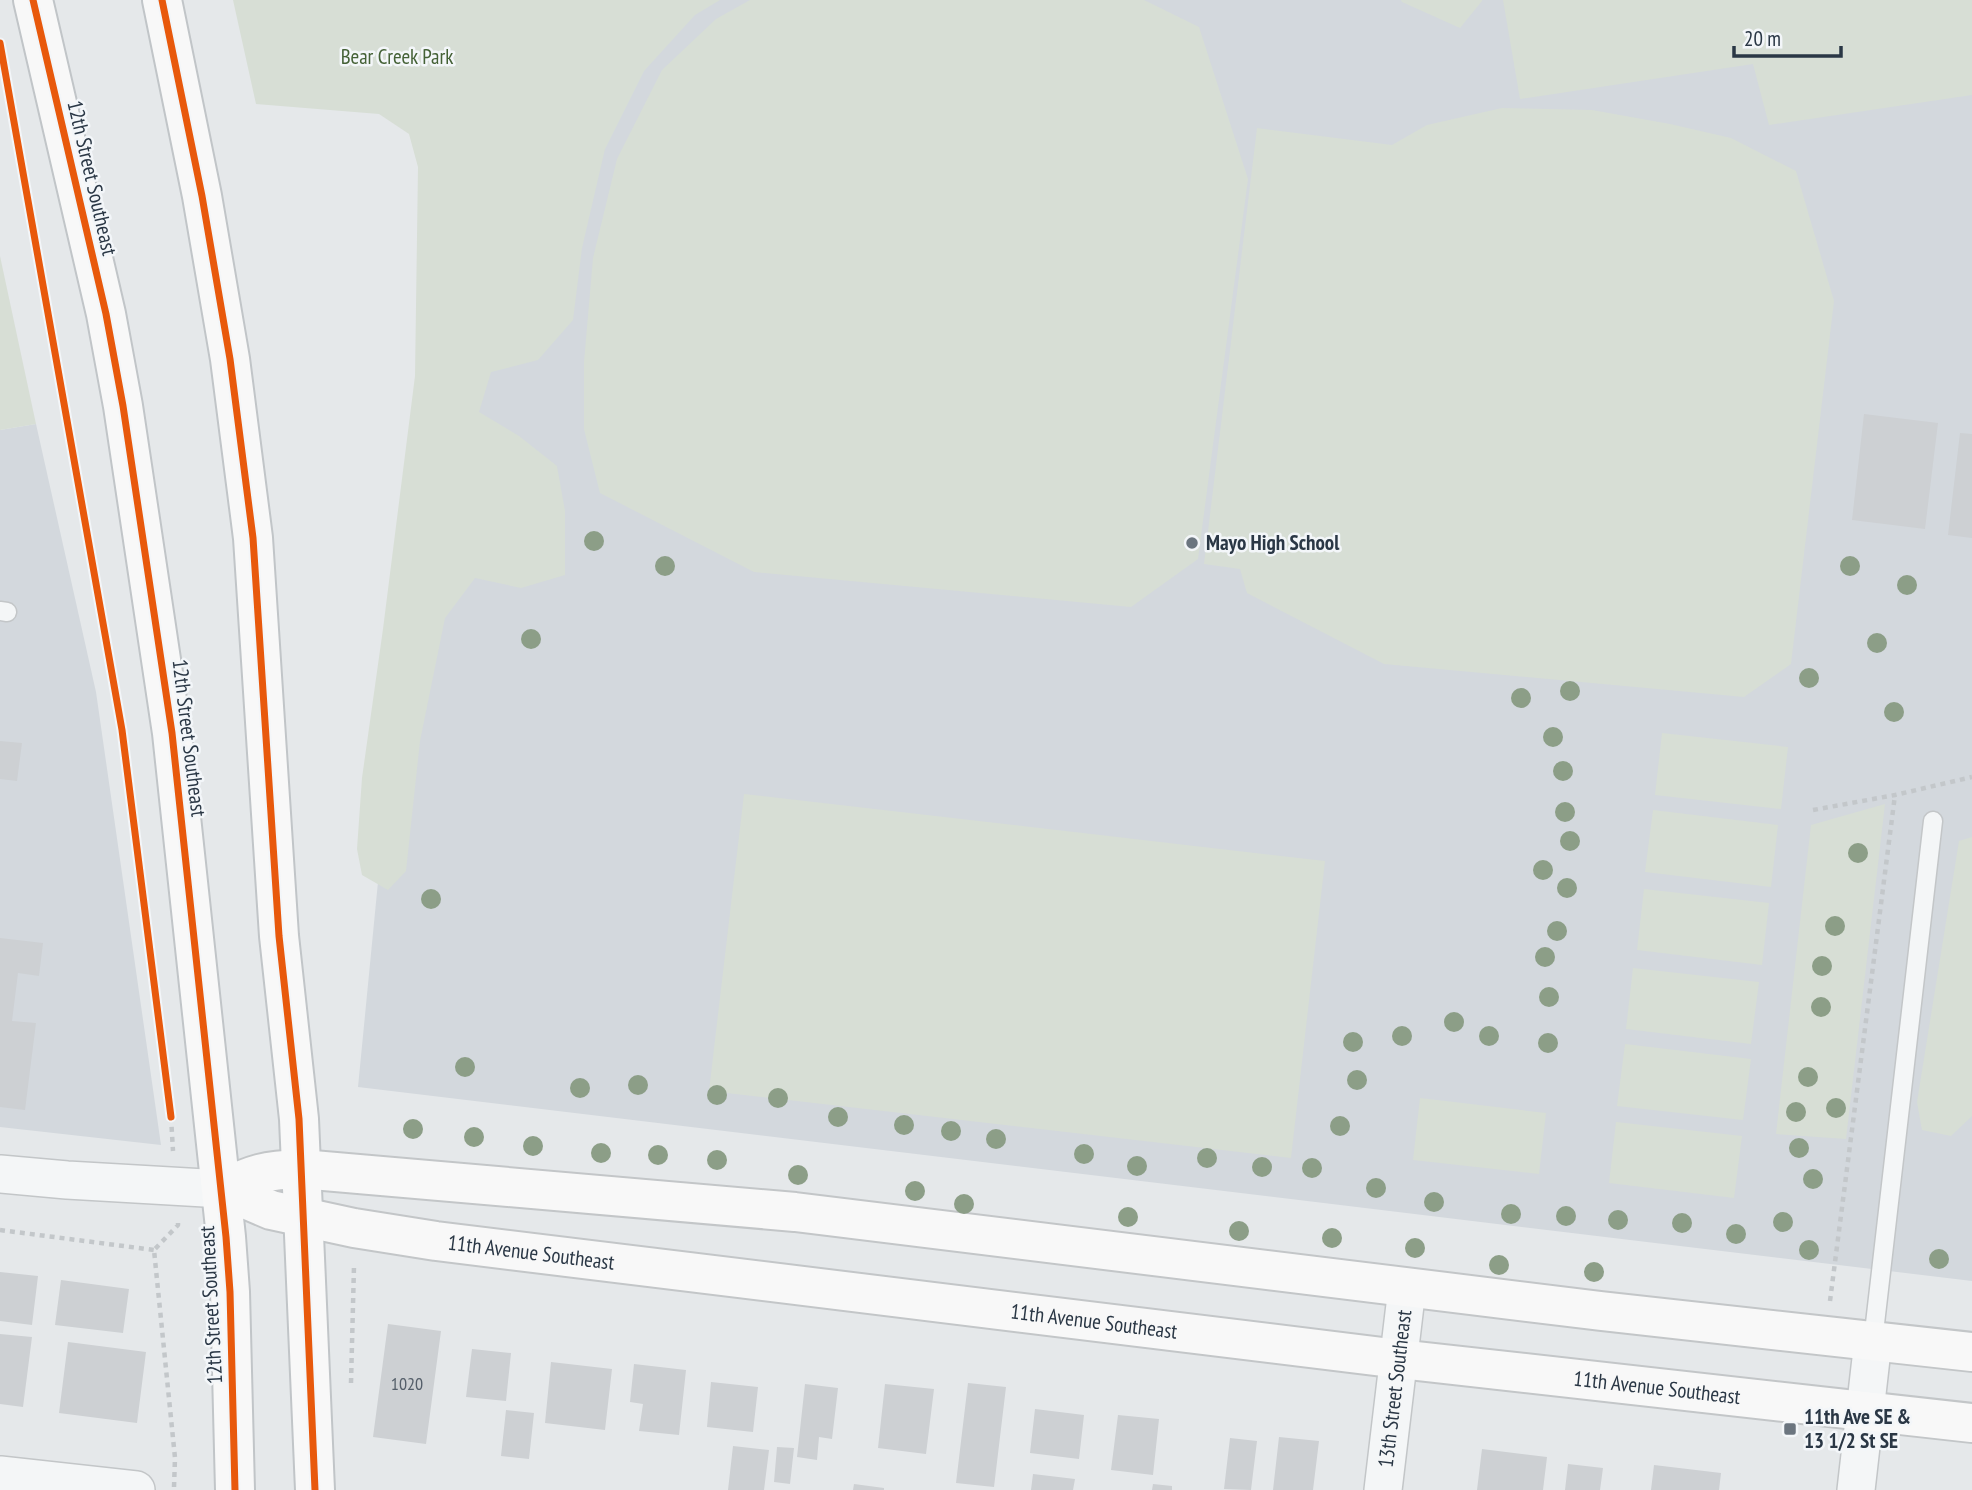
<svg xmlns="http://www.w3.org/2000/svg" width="1972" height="1490" viewBox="0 0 1972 1490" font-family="'PT Sans Narrow',sans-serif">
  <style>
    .built { fill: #d3d8dd }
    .green { fill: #d7ded5 }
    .building { fill: #cdd0d3 }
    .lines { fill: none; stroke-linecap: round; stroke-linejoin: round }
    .lane-casing { stroke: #c3c6c8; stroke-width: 21 }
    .street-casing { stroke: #c3c6c8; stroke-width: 40 }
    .secondary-casing { stroke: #c3c6c8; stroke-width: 42 }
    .primary-casing { stroke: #c1c5c8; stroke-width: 42 }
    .path { stroke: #c3c7ca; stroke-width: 4.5; stroke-dasharray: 5 5; stroke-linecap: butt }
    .lane { stroke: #f4f6f7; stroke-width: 18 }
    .street { stroke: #f4f6f7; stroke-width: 37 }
    .secondary { stroke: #f8f8f8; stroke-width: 38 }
    .primary { stroke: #f8f8f8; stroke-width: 38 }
    .cycleway-casing { stroke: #f3f6f9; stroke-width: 11 }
    .cycleway { stroke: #e8590c; stroke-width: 7 }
    .tree { fill: #8c9e87 }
    .poi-dot { fill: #6b757f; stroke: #f3f6f9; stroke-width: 2.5 }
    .labels { text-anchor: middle; stroke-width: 5; stroke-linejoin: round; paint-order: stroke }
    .number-label { font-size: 18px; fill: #545e69 }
    .park-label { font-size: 21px; fill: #446136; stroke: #f3f6f9 }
    .street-label { font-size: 21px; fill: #2a3745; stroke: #f3f6f9 }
    .poi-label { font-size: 21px; font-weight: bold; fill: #2a3745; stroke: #f3f6f9; text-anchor: start }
  </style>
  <rect width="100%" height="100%" fill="#e5e8ea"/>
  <path class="built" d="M464 0H1972V1281L358 1087Z
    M36 424 96 692 161 1145 0 1127V430Z"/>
  <path class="green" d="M233 0H720L695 15 644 71 605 149 582 248 573 320 538 360 491 372 479 412 519 436 557 466 565 511V575L521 588 475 578 445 618 420 741 406 871 388 890 362 875 357 849 362 778 383 629 415 376 418 167 409 134 379 114 256 104Z
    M750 0H1144L1199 27 1248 179 1198 559 1131 607 754 572 600 493 584 429V362L593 258 617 159 662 70 716 19Z
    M1401 0H1482V1L1460 28 1402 2Z
    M1503 0H1972V95L1769 125 1753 64 1520 99Z
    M1502 108 1592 110 1670 124 1731 138 1796 171 1834 301 1791 664 1744 697 1384 664 1247 593 1240 569 1204 564 1257 128 1392 145 1427 125Z
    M0 256 36 424 0 430Z
    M1662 733 1788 747 1781 809 1655 795Z
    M744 794 1325 861 1291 1158 709 1091Z
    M1885 804 1846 1139 1776 1134 1811 825Z
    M1653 810 1778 825 1771 887 1645 872Z
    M1972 837V1116L1951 1136 1922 1130 1917 1102 1959 841Z
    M1644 889 1769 903 1762 965 1637 950Z
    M1633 968 1759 982 1751 1044 1626 1029Z
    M1625 1044 1751 1059 1743 1120 1617 1106Z
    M1420 1098 1546 1113 1539 1174 1413 1160Z
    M1616 1122 1742 1136 1734 1198 1609 1183Z"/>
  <path class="building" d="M1864 414 1938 423 1925 529 1852 520Z
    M1960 433 1972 434V538L1948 535Z
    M0 741 22 743 17 781 0 779Z
    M0 938 43 943 39 976 18 973 12 1021 36 1023 25 1110 0 1107Z
    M0 1272 38 1276 32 1325 0 1321Z
    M61 1280 129 1289 123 1333 55 1325Z
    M388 1324 441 1331 426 1444 373 1437Z
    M0 1334 32 1337 23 1407 0 1404Z
    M68 1342 146 1352 137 1423 59 1413Z
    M472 1349 511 1353 506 1401 466 1397Z
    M551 1362 612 1369 605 1430 545 1423Z
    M634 1364 686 1370 679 1435 639 1431 643 1404 630 1402Z
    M711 1382 758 1387 753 1432 707 1427Z
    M968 1383 1006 1387 994 1487 956 1483Z
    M805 1384 838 1388 832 1439 819 1437 817 1460 797 1457Z
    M885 1384 934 1389 926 1454 878 1448Z
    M1035 1409 1084 1415 1079 1459 1030 1453Z
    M506 1410 534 1413 529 1459 501 1456Z
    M1118 1415 1159 1419 1153 1475 1111 1470Z
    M1279 1437 1319 1441 1313 1490H1273Z
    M1230 1438 1257 1441 1251 1490 1224 1489Z
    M733 1446 769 1450 764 1490H728Z
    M777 1447 794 1448 790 1484 774 1482Z
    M1482 1449 1547 1457 1543 1490H1477Z
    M1568 1464 1603 1468 1600 1490H1565Z
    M1654 1465 1721 1473 1719 1490H1651Z
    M1033 1474 1075 1479 1073 1490H1031Z
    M854 1484 884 1488V1490H853Z
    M1153 1484 1172 1486V1490H1152Z"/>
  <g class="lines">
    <defs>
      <path id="lane" d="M0 611 7 612
        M1873 1341 1933 821"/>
      <g id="street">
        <path d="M0 1174 67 1180 222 1189"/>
        <path d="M0 1475 136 1490"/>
        <path id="s1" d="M1383 1490 1407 1288"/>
        <path d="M1856 1490 1873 1341"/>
      </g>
      <g id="secondary">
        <path id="s2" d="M222 1189 271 1210 354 1228 436 1241 1399 1359 1972 1423"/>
        <path d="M222 1189C253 1174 266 1170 301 1169L795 1212 1601 1311 1972 1352"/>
      </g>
      <path id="primary" d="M33 0 106 314 123 406 172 733 226 1237 230 1292 235 1490
        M162 0 202 196 230 359 253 538 279 936 299 1119 315 1490"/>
    </defs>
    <use href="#lane" class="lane-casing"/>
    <use href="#street" class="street-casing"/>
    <use href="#secondary" class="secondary-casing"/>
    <use href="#primary" class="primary-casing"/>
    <path class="path" d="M1813 810 1895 795 1972 777
      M171 1117 173 1151
      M0 1230 154 1250
      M1830 1301 1895 795
      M351 1383 354 1266
      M174 1487 175 1458 154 1250 178 1225V1223"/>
    <use href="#lane" class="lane"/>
    <use href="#street" class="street"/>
    <use href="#secondary" class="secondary"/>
    <use href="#primary" class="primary"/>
    <defs>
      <path id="cycleway" d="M33 0 106 314 123 406 172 733 226 1237 230 1292 235 1490
        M162 0 202 196 230 359 253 538 279 936 299 1119 315 1490
        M0 43 122 730 171 1117"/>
    </defs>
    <use href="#cycleway" class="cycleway-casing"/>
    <use href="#cycleway" class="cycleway"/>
  </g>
  <g class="tree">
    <circle cx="594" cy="541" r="10"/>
    <circle cx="665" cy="566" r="10"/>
    <circle cx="1850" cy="566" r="10"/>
    <circle cx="1907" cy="585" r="10"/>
    <circle cx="531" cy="639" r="10"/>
    <circle cx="1877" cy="643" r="10"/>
    <circle cx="1809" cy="678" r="10"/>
    <circle cx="1570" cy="691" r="10"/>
    <circle cx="1521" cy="698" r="10"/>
    <circle cx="1894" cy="712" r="10"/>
    <circle cx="1553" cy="737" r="10"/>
    <circle cx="1563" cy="771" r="10"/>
    <circle cx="1565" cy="812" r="10"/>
    <circle cx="1570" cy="841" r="10"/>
    <circle cx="1858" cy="853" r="10"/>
    <circle cx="1543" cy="870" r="10"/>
    <circle cx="1567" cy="888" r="10"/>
    <circle cx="431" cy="899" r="10"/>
    <circle cx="1835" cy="926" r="10"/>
    <circle cx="1557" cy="931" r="10"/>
    <circle cx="1545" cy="957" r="10"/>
    <circle cx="1822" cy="966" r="10"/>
    <circle cx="1549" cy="997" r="10"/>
    <circle cx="1821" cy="1007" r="10"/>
    <circle cx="1454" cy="1022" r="10"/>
    <circle cx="1402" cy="1036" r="10"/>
    <circle cx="1489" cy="1036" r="10"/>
    <circle cx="1353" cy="1042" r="10"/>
    <circle cx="1548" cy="1043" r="10"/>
    <circle cx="465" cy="1067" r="10"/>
    <circle cx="1808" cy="1077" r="10"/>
    <circle cx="1357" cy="1080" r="10"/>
    <circle cx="638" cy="1085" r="10"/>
    <circle cx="580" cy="1088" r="10"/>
    <circle cx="717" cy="1095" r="10"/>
    <circle cx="778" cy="1098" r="10"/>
    <circle cx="1836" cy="1108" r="10"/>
    <circle cx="1796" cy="1112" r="10"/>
    <circle cx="838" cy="1117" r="10"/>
    <circle cx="904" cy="1125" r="10"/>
    <circle cx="1340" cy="1126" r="10"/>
    <circle cx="413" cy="1129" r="10"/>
    <circle cx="951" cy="1131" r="10"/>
    <circle cx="474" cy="1137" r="10"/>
    <circle cx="996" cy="1139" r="10"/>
    <circle cx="533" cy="1146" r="10"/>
    <circle cx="1799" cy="1148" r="10"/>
    <circle cx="601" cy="1153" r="10"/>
    <circle cx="1084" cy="1154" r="10"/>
    <circle cx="658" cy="1155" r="10"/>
    <circle cx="1207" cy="1158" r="10"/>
    <circle cx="717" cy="1160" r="10"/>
    <circle cx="1137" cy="1166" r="10"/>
    <circle cx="1262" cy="1167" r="10"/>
    <circle cx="1312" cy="1168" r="10"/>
    <circle cx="798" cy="1175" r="10"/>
    <circle cx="1813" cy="1179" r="10"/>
    <circle cx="1376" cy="1188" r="10"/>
    <circle cx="915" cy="1191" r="10"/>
    <circle cx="1434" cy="1202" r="10"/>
    <circle cx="964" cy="1204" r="10"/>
    <circle cx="1511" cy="1214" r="10"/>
    <circle cx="1566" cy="1216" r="10"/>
    <circle cx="1128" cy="1217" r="10"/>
    <circle cx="1618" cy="1220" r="10"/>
    <circle cx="1783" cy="1222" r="10"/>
    <circle cx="1682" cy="1223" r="10"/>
    <circle cx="1239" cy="1231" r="10"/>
    <circle cx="1736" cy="1234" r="10"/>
    <circle cx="1332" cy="1238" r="10"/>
    <circle cx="1415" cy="1248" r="10"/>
    <circle cx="1809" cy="1250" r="10"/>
    <circle cx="1939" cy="1259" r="10"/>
    <circle cx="1499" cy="1265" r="10"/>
    <circle cx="1594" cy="1272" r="10"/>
  </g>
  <g class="poi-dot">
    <circle cx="1192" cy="543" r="7"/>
    <rect x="1783" y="1422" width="14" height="14" rx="3.5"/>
  </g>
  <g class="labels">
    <g class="number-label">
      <text x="407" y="1390">1020</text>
    </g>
    <g class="park-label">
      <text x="397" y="64">Bear Creek Park</text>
    </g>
    <g class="street-label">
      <text transform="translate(92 178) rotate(77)" y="7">12th Street Southeast</text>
      <text transform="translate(189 738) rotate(83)" y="7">12th Street Southeast</text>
      <text dy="7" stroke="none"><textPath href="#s2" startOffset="317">11th Avenue Southeast</textPath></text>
      <text transform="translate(211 1305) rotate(-93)" y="7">12th Street Southeast</text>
      <text dy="7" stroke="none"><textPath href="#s2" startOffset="884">11th Avenue Southeast</textPath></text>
      <text dy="7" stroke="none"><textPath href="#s2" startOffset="1451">11th Avenue Southeast</textPath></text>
      <text dy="7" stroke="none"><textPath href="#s1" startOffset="102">13th Street Southeast</textPath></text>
    </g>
    <g class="poi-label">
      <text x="1206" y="550">Mayo High School</text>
      <text x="1804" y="1424">11th Ave SE &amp;<tspan x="1804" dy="24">13 1/2 St SE</tspan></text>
    </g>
  </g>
  <path d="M1734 46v10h107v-10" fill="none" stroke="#2a3745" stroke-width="3.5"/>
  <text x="1744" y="46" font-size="21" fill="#2a3745" stroke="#f3f6f9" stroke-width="5" paint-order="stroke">20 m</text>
</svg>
